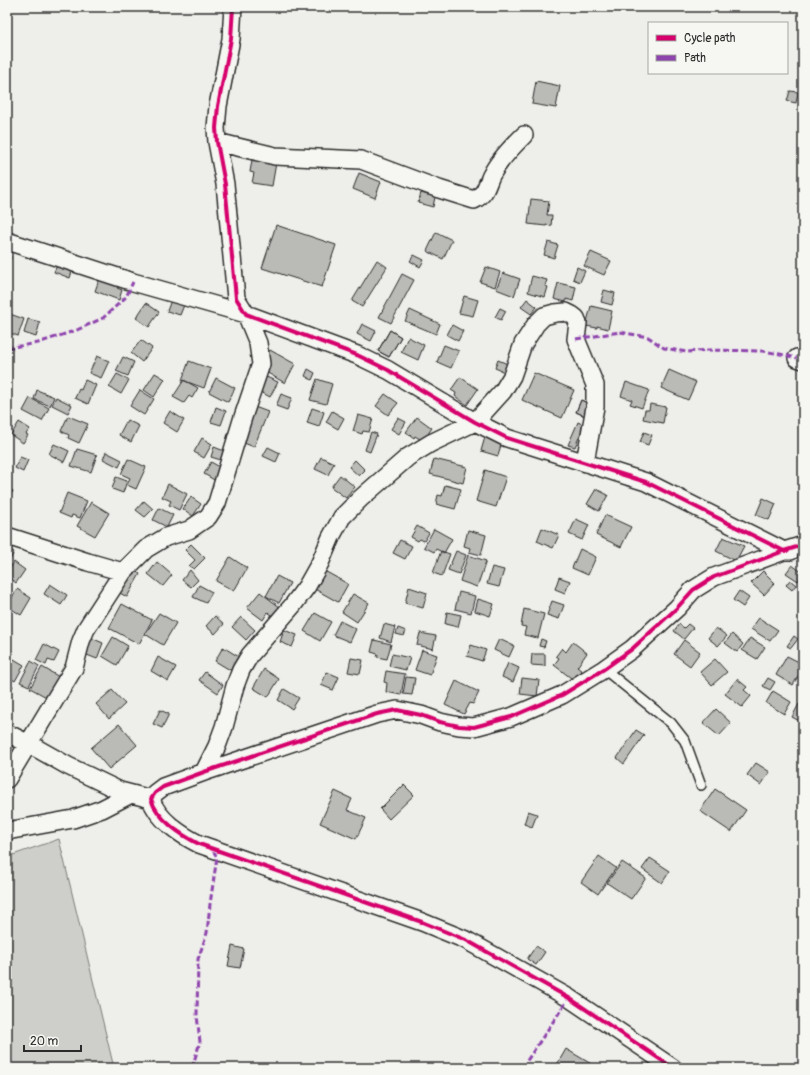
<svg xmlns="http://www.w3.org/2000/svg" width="810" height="1075" viewBox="0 0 810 1075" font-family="Pangolin,sans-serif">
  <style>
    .green { fill: #cececa; stroke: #7c7c7a }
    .building { fill: #babab7; stroke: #2b2b2b }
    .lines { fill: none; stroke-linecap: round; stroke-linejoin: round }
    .lane-casing { stroke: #2b2b2b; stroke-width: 12 }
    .street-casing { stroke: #2b2b2b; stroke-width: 20 }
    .lane { stroke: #f6f6f2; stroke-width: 9 }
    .street { stroke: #f6f6f2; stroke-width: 17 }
    .quiet { stroke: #8e44ad; stroke-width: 3; stroke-dasharray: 6 3; stroke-linecap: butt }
    .cycleway-casing { stroke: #f6f6f2; stroke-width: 6 }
    .cycleway { stroke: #d6006c; stroke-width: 4 }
  </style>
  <rect width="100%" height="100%" fill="#eeeeea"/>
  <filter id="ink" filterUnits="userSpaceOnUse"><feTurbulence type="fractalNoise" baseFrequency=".025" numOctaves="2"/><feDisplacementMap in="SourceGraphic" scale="8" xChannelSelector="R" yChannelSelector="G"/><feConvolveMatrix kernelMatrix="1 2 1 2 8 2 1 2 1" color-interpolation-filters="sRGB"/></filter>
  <g filter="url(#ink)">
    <path class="green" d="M59 839 114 1068H7V857Z"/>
    <path class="building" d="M536 81 560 86 556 108 532 104Z
      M790 91 798 92 796 103 787 101Z
      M253 154 277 157 272 186 252 183 254 173 250 172Z
      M359 173 381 182 375 198 353 189Z
      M421 193 435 197 433 207 418 203Z
      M531 199 549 201 547 215H552L551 226 546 225V226L528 224Z
      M276 225 336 245 322 287 262 268Z
      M436 232 452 240 443 259 427 251Z
      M548 242 558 245 554 258 544 255Z
      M591 252 611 261 604 275 584 266Z
      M414 255 424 260 420 267 410 261Z
      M7 256 11 257 7 269Z
      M377 260 387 267 362 307 352 301Z
      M58 263 73 268 70 278 54 272Z
      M486 267 500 272 495 287 480 282Z
      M577 267 585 271 580 282 573 279Z
      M503 273 520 279 514 296 496 289Z
      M402 274 414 280 391 323 379 317Z
      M532 276 547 280 545 286 548 287 545 297 528 292Z
      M100 277 119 284 117 288 122 290 119 300 95 291Z
      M558 283 576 287 573 301 566 299V302L554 299Z
      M604 290 615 293 612 305 601 302Z
      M464 296 478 300 473 316 459 313Z
      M527 299 537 307 531 314 521 307Z
      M171 300 184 305 180 315 167 311Z
      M146 303 159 312 149 327 136 318Z
      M591 306 612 311 608 329 597 326V328L586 326Z
      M500 308 506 311 501 320 495 317Z
      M410 310 440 324 436 334 405 321Z
      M7 313 24 319 18 336 7 332Z
      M28 319 40 322 36 337 24 333Z
      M362 324 376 331 371 341 357 334Z
      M452 325 463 331 458 341 447 335Z
      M390 330 401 337 389 357 378 351Z
      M390 330 401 337 389 357 378 351Z
      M408 337 424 345 418 360 401 352Z
      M141 340 152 348 142 362 131 353Z
      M444 345 459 351 451 368 437 362Z
      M270 350 295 364 285 383 259 368Z
      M97 356 109 361 101 378 89 373Z
      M123 357 134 362 128 376 116 371Z
      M498 360 510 365 507 373 495 368Z
      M189 361 211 369 204 388 182 380Z
      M308 369 315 373 312 380 305 376Z
      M669 370 696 382 688 400 661 388Z
      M155 373 165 379 154 397 144 390Z
      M534 373 574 390 562 418 522 400Z
      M117 374 129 380 121 394 109 387Z
      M264 376 278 382 270 397 257 390Z
      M460 377 478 389 467 405 455 396 456 393 451 390Z
      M216 378 235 388 228 402 209 392Z
      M317 379 332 384 326 404 310 400Z
      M85 380 96 385 88 404 75 398 79 389 81 390Z
      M184 380 198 388 192 398 189 396 184 403 173 397Z
      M626 382 649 390 642 408 630 404 632 400 621 396Z
      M37 390 54 397 50 406 34 399Z
      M140 390 154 399 144 415 130 406Z
      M281 394 292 398 287 410 276 406Z
      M385 394 398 403 388 415 376 406Z
      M56 397 72 405 68 413 52 405Z
      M30 398 49 408 42 421 23 411Z
      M581 400 592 405 587 417 576 412Z
      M581 400 592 405 587 417 576 412Z
      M650 404 666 407 663 423 643 419 645 410H649Z
      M252 406 268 412 254 447 239 441Z
      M216 407 226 411 221 425 211 422Z
      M312 408 324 412 319 427 307 423Z
      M170 411 184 420 177 432 163 423Z
      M332 411 344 418 338 429 326 422Z
      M358 415 373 419 369 432 363 431 362 434 353 431Z
      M68 416 88 424 79 443 68 438 69 435 61 431Z
      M417 417 432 428 423 441 415 436 414 438 406 432Z
      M398 418 406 422 399 434 391 429Z
      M127 420 139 426 131 442 119 435Z
      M19 422 30 429 26 434 28 435 23 443 11 435Z
      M578 422 584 425 575 447 568 445Z
      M371 432 377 434 370 452 365 450Z
      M644 432 652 435 648 445 640 442Z
      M485 437 502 441 498 456 481 451Z
      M202 438 212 444 204 458 194 452Z
      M54 444 69 451 64 462 49 454Z
      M214 447 227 452 224 461 211 457Z
      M268 447 280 453 276 462 263 456Z
      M77 449 97 455 91 472 71 466Z
      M106 452 122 460 119 467 103 459Z
      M20 457 28 460 23 472 15 468Z
      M321 457 334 463 328 475 315 469Z
      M128 459 146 467 136 489 127 485 130 478 121 474Z
      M434 459 467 467 463 483 430 474Z
      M355 460 365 470 359 476 349 467Z
      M211 462 223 469 216 481 204 474Z
      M485 470 506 477 496 507 476 501Z
      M340 475 355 487 346 498 331 487Z
      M116 477 127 481 123 493 112 489Z
      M168 484 187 494 179 510 169 505 171 501 162 497Z
      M445 485 461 489 455 509 436 504 438 495 442 496Z
      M7 488 13 491 7 501Z
      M596 489 608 495 599 511 587 504Z
      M67 493 87 501 80 518 72 515 71 518 59 513Z
      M191 497 201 504 193 516 183 509Z
      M763 498 776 504 769 520 756 515Z
      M144 501 153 509 145 517 136 510Z
      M91 502 109 513 95 536 77 526Z
      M159 508 173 515 167 527 153 520Z
      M605 515 631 527 621 547 596 535Z
      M576 519 589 525 582 540 569 534Z
      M417 526 429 533 424 541 420 539 418 541 411 537Z
      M542 528 559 535 553 548 537 541Z
      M434 529 452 539 444 553 436 549 434 552 424 547Z
      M468 530 486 535 481 555 469 552 470 548 464 546Z
      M723 537 744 546 736 561 716 551Z
      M400 540 412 546 405 559 393 553Z
      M191 544 205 558 194 569 189 566 195 560 185 550Z
      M7 547 14 552 10 560 7 558Z
      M580 549 596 557 588 575 572 568Z
      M441 551 450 554 442 576 433 573Z
      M456 551 466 555 459 574 448 570Z
      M468 555 486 561 477 587 460 581Z
      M230 557 247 568 234 591 216 581Z
      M14 562 25 570 16 583 7 576V573Z
      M157 562 172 575 163 586 148 574Z
      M792 565 803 573 798 581 786 573Z
      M492 567 504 570 499 587 487 584Z
      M132 569 140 574 127 597 118 592Z
      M321 569 348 584 338 602 311 587Z
      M190 570 198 580 191 587 182 580Z
      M763 571 775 583 764 595 751 583Z
      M277 576 290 583 279 603 266 596Z
      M559 577 570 581 565 593 555 589Z
      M790 580 796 585 792 590 786 585Z
      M50 584 67 595 61 605 44 594Z
      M199 585 212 592 206 603 193 597Z
      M409 587 427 593 423 608 405 603Z
      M17 589 31 598 21 615 7 606Z
      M739 591 749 598 743 607 733 600Z
      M260 592 281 608 274 617 268 612 263 620 247 608Z
      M459 592 475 596 471 613 455 609Z
      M353 594 369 603 357 622 342 612Z
      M478 599 494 604 490 616 475 611Z
      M552 601 564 605 559 619 547 615Z
      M122 604 152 620 139 644 109 628Z
      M524 609 544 614 538 638 524 635 526 627 521 626Z
      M447 612 461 615 458 627 445 624Z
      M159 613 176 623 163 645 145 634Z
      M315 613 331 622 320 641 304 631Z
      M215 616 224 624 215 634 206 626Z
      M241 617 255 630 246 640 232 627Z
      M759 618 778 630 770 641 751 629Z
      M340 621 356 629 350 642 333 635Z
      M384 624 395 627 391 642 380 638Z
      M679 624 684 628 688 624 693 628 684 639 674 631Z
      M398 628 406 631 404 636 396 634Z
      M716 628 727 636 718 646 708 638Z
      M284 630 297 635 292 647 280 642Z
      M420 633 436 636 433 649 417 645Z
      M732 634 743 644 737 652 725 643Z
      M794 636 798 639 791 648 787 646Z
      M89 637 103 643 97 659 82 653Z
      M113 637 128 646 117 665 102 656Z
      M750 638 765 647 757 659 742 650Z
      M499 639 514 646 509 657 494 650Z
      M541 639 546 641 544 647 539 646Z
      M374 640 391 644 387 659 377 657 378 654 371 652Z
      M684 640 700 652 690 666 674 654Z
      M573 642 587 653 577 667 582 671 575 681 554 665 559 658 556 656 562 648 566 652Z
      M44 644 59 652 54 662 48 660 46 665 36 660Z
      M471 645 486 650 482 661 467 656Z
      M223 647 239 657 230 670 215 661Z
      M422 650 437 655 430 675 415 670Z
      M392 654 410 658 406 670 389 666Z
      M532 654H545V666L531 665Z
      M7 655 24 665 15 681 7 676Z
      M787 656 803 664V668L793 685 776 675Z
      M158 657 176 667 168 681 151 671Z
      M351 658 363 660 360 674 348 672Z
      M715 659 727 672 712 685 700 672Z
      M31 661 39 666 29 686 20 682Z
      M508 663 519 668 513 682 502 677Z
      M42 667 61 678 50 699 30 688Z
      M264 669 279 679 268 697 253 688Z
      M386 671 405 674 401 695 386 692 387 683 384 682Z
      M205 672 223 685 218 693 199 680Z
      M327 672 339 677 333 690 321 685Z
      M406 677 415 678 412 695 403 694Z
      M522 678 539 680 537 696 520 694Z
      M768 678 775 682 770 690 763 686Z
      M737 679 747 687 744 690 751 696 742 707 725 694Z
      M456 681 479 692 473 704 470 703 464 714 445 705Z
      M7 683 13 686 7 696Z
      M284 689 299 698 292 709 278 700Z
      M112 690 125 704 109 719 96 704Z
      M773 691 791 702 784 714 766 703Z
      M799 704 803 706V723L792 717Z
      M716 709 731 723 719 736 703 723Z
      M160 710 169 714 162 728 153 724Z
      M119 724 137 745 109 769 91 748Z
      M636 730 644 735 624 764 617 758Z
      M756 763 770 772 761 785 747 775Z
      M404 785 414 795 389 819 380 809Z
      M715 789 746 810 731 832 700 811Z
      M335 791 352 799 347 810 366 818 356 839 320 823Z
      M528 811 537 814 532 827 524 824Z
      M599 856 616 868 598 894 581 882Z
      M650 858 670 871 662 883 642 869Z
      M622 862 646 878 631 899 607 883Z
      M232 946 244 949 240 968 228 966Z
      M536 946 545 952 536 965 527 959Z
      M566 1049 598 1068H555Z"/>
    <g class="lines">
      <defs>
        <path id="lane" d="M604 669 671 723 685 741 701 785"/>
        <path id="street" d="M233 7 231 39 218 106 216 128 217 142 225 184 236 298 246 314 357 355 388 370 475 422 507 438 646 482 784 551H791
          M217 142 275 156 361 160 439 189 474 200C488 193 486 183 493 172 501 158 513 146 524 135
          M7 241 133 282 246 314 258 343 261 364 243 417 217 503 208 517 189 530 166 537 146 549 123 572 86 629 81 641 74 668 7 779
          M797 358 803 360
          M7 536 88 562 123 572
          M7 733 29 744 68 766 120 791 151 799
          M204 772 217 746 224 727 235 686 241 670 250 655 293 605 307 586 320 563 331 537 342 517 361 498 408 457 431 443 475 422 503 391 512 376 523 344 536 324 544 316 555 313 566 312 572 315 576 318 578 323 576 339 595 385V407L585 462
          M7 831 73 819 102 809 131 794
          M673 1068 569 998 466 940 422 922 199 844C181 835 157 819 151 799L155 793 163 787 204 772 377 714 397 710 421 715 440 722 459 726 474 727 511 717 562 695 604 669 632 649 677 608 693 590 714 577 784 551 803 545"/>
      </defs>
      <use href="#lane" class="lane-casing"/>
      <use href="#street" class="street-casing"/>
      <use href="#lane" class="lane"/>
      <use href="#street" class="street"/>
      <path class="quiet" d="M576 339 620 332 648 337 664 348 687 352 708 350 763 351 780 354 797 358
        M7 348 38 343 77 330 103 318 126 297 133 282
        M192 1068 200 1042 197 1015 198 959 207 933 210 904 217 857 212 849
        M522 1068 569 998"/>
      <defs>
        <path id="cycleway" d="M233 7 231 39 218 106 216 128 217 142 225 184 236 298 246 314 357 355 388 370 475 422 507 438 646 482 784 551H788
          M673 1068 569 998 466 940 422 922 199 844C181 835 157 819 151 799L155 793 163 787 204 772 377 714 397 710 421 715 440 722 459 726 474 727 511 717 562 695 604 669 632 649 677 608 693 590 714 577 784 551 803 545"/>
      </defs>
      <use href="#cycleway" class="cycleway-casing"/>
      <use href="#cycleway" class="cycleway"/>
    </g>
  </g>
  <rect width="810" height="1075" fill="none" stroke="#f6f6f2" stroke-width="24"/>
  <rect x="12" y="12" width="786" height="1051" fill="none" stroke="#2b2b2b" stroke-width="1.5" filter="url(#ink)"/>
  <rect x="648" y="22" width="140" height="52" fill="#f6f6f2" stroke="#a5a5a2"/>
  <rect x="656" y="35" width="20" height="6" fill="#d6006c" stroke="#a5a5a2"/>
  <text x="684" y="42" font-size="12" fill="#2b2b2b">Cycle path</text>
  <rect x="656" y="55" width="20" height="6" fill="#8e44ad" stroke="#a5a5a2"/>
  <text x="684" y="62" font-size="12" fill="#2b2b2b">Path</text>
  <path d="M24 1045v6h57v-6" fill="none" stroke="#2b2b2b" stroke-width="2"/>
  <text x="30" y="1045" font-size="12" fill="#2b2b2b" stroke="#f6f6f2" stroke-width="3" paint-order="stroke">20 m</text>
</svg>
